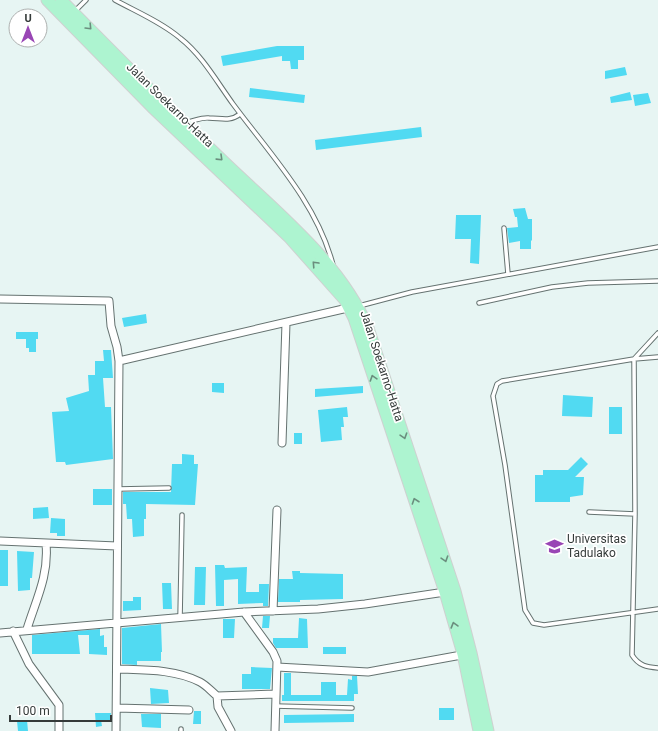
<svg xmlns="http://www.w3.org/2000/svg" width="658" height="731" viewBox="0 0 658 731" font-family="Roboto,sans-serif">
  <style>
    .building { fill: #51daf2 }
    .lines { fill: none; stroke-linecap: round; stroke-linejoin: round }
    .lane-casing { stroke: #657270; stroke-width: 5.5 }
    .street-casing { stroke: #657270; stroke-width: 9 }
    .primary-casing { stroke: #cfd0d0; stroke-width: 13 }
    .lane { stroke: #fff; stroke-width: 3.5 }
    .street { stroke: #fff; stroke-width: 7 }
    .primary { stroke: #adf4d0; stroke-width: 11 }
    .oneway { stroke: #6b8e7e }
    .labels { text-anchor: middle; stroke-width: 3.5; stroke-linejoin: round; paint-order: stroke }
    .street-label { font-size: 12px; fill: #353b3a; stroke: #fff }
    .poi-label { font-size: 12px; fill: #353b3a; stroke: #fff; text-anchor: start }
  </style>
  <rect width="100%" height="100%" fill="#e7f5f3"/>
  <path class="building" d="M277 46H304V60H298V69H291L290 61H282V56L223 66 221 56Z
    M625 67 627 75 605 79V71Z
    M250 88 305 95 304 103 249 97Z
    M630 92 632 100 611 103 610 97Z
    M648 93 651 103 635 106 633 95Z
    M421 127 422 137 316 150 315 140Z
    M525 208 528 219H532V240L531 241V249H520V241L509 243 507 228 518 227 517 217H515L513 209Z
    M456 215H481L479 264 470 263 471 239H455Z
    M146 314 147 323 124 327 122 318Z
    M16 332H38V339H36V352H29V348H26V339H16Z
    M103 350H111L113 378H103L105 407H111L113 459 66 465 65 462H56L52 412 69 411 66 398 89 391 88 375H95V361H104Z
    M212 383H224V393L212 392Z
    M363 386V393L315 397V389Z
    M563 395 593 397 592 417 562 416Z
    M347 407 348 417H343L344 427H341L342 440 321 442 318 410Z
    M609 407H622V434H609Z
    M294 433H302V444H294Z
    M182 454 194 455V464H198L195 505 146 504V519H144V536L133 537 132 519H127L126 504H123V492H171L172 464H182Z
    M581 457 588 464 575 477H584L583 495 570 497V502H535V475H543V470H568Z
    M93 489H112V505H93Z
    M48 507 49 518 33 519V508Z
    M51 518 65 519V536H57V533H50Z
    M0 550H8V586H0Z
    M17 551 34 552 32 578H30V590L18 591Z
    M215 565H224L225 568 247 567 246 592H259V584H269L268 606H263V603L238 604V579L224 580V606H216Z
    M195 567H206L205 605H194Z
    M292 571H300V573L343 574V599L300 600V602H278L279 579H293Z
    M162 583H171L172 609H163Z
    M133 597H141V610L123 611V601H133Z
    M263 616H270L269 628H262Z
    M299 618 307 619 308 648H276L273 643V638H298Z
    M223 619H235L234 638H223Z
    M161 624 162 652H161V661H137V665L122 664V628Z
    M100 629V636L104 635V647H107V655L89 654V635H78L80 654H32V635Z
    M323 647H346V654H323Z
    M251 667 272 668 270 689H242V674H251Z
    M284 673H291V695H321V682H336V695H347L348 679 352 680V676H357L358 694H354V701H282V695H284Z
    M150 688 168 690 169 703 151 704Z
    M439 708H454V720H439Z
    M194 711H201V724H193Z
    M95 713H111L110 720H101L102 726 96 727Z
    M141 714H161V728L142 727Z
    M354 714V722L284 723V715Z
    M27 720 28 731H18L17 721Z"/>
  <g class="lines">
    <defs>
      <path id="lane" d="M115 0C137 12 161 22 180 38 202 55 217 82 233 104 270 154 317 203 333 265
        M74 12 86 0
        M187 122C194 121 202 117 209 118 221 118 230 122 240 114
        M504 228 508 274
        M479 303 552 287 588 283 658 281
        M359 306 412 292 658 247
        M658 333 634 359 635 514 632 655C639 666 647 667 658 668
        M658 357 634 359 502 381 497 384 493 396 505 465 525 610 533 623 544 625 658 609
        M118 489 169 488
        M589 512 635 514
        M180 618 182 515
        M275 706 352 708
        M181 729V731"/>
      <path id="street" d="M0 299 109 301 111 326 117 347 119 361
        M282 443 286 323
        M0 541 117 546
        M273 611 277 510
        M244 612 273 652 277 661 275 731
        M27 629C36 600 49 575 46 544
        M13 631 29 664 59 705V731
        M0 633 244 612 318 609 365 604 445 592
        M277 667 368 672 467 654
        M117 669C144 670 175 669 200 682 206 685 211 691 217 696L275 694
        M217 696 218 707 231 731
        M117 708 189 710
        M116 731 119 361 352 307"/>
      <path id="primary" d="M47 0 152 107 289 237 345 300 354 318 445 592 463 654 479 731
        M61 0C115 55 169 109 224 162 277 213 339 261 368 328L455 591 471 653 488 731"/>
    </defs>
    <use href="#lane" class="lane-casing"/>
    <use href="#street" class="street-casing"/>
    <use href="#primary" class="primary-casing"/>
    <use href="#lane" class="lane"/>
    <use href="#street" class="street"/>
    <use href="#primary" class="primary"/>
  </g>
  <defs><path id="oneway-chevron" d="M-2-3.5L2.5 0L-2 3.5" fill="none" stroke-width="1.6" stroke-linecap="round" stroke-linejoin="round"/></defs>
  <g class="oneway">
    <use href="#oneway-chevron" transform="translate(89 27) rotate(46)"/>
    <use href="#oneway-chevron" transform="translate(220 158) rotate(44)"/>
    <use href="#oneway-chevron" transform="translate(315 264) rotate(-133)"/>
    <use href="#oneway-chevron" transform="translate(373 378) rotate(-108)"/>
    <use href="#oneway-chevron" transform="translate(404 436) rotate(72)"/>
    <use href="#oneway-chevron" transform="translate(415 501) rotate(-109)"/>
    <use href="#oneway-chevron" transform="translate(445 559) rotate(72)"/>
    <use href="#oneway-chevron" transform="translate(454 625) rotate(-106)"/>
  </g>
  <defs>
    <symbol id="university-bare" viewBox="-9 -9 18 18"><path d="M0-5L7-2L0 1L-7-2ZM-4 1L0 2.5L4 1V4Q0 6-4 4Z" fill="#9946b5" stroke="#fff" stroke-width="2.5" paint-order="stroke"/></symbol>
  </defs>
  <g fill-rule="evenodd">
    <use href="#university-bare" x="542" y="534" width="25" height="25"/>
  </g>
  <g class="labels">
    <g class="street-label">
      <text transform="translate(170 105) rotate(44)" y="4">Jalan Soekarno-Hatta</text>
      <text transform="translate(382 366) rotate(72)" y="4">Jalan Soekarno-Hatta</text>
    </g>
    <g class="poi-label">
      <text x="567" y="543">Universitas<tspan x="567" dy="14">Tadulako</tspan></text>
    </g>
  </g>
  <g transform="translate(28 28)"><circle r="19" fill="#ffffff" stroke="#aeb1b0"/>
  <path d="M0-3L7 15L0 10L-7 15Z" fill="#9946b5"/>
  <text y="-6" font-size="11" font-weight="bold" text-anchor="middle" fill="#353b3a">U</text>
  </g>
  <path d="M10 715v6h101v-6" fill="none" stroke="#353b3a" stroke-width="2"/>
  <text x="16" y="715" font-size="12" fill="#353b3a" stroke="#ffffff" stroke-width="3" paint-order="stroke">100 m</text>
</svg>
